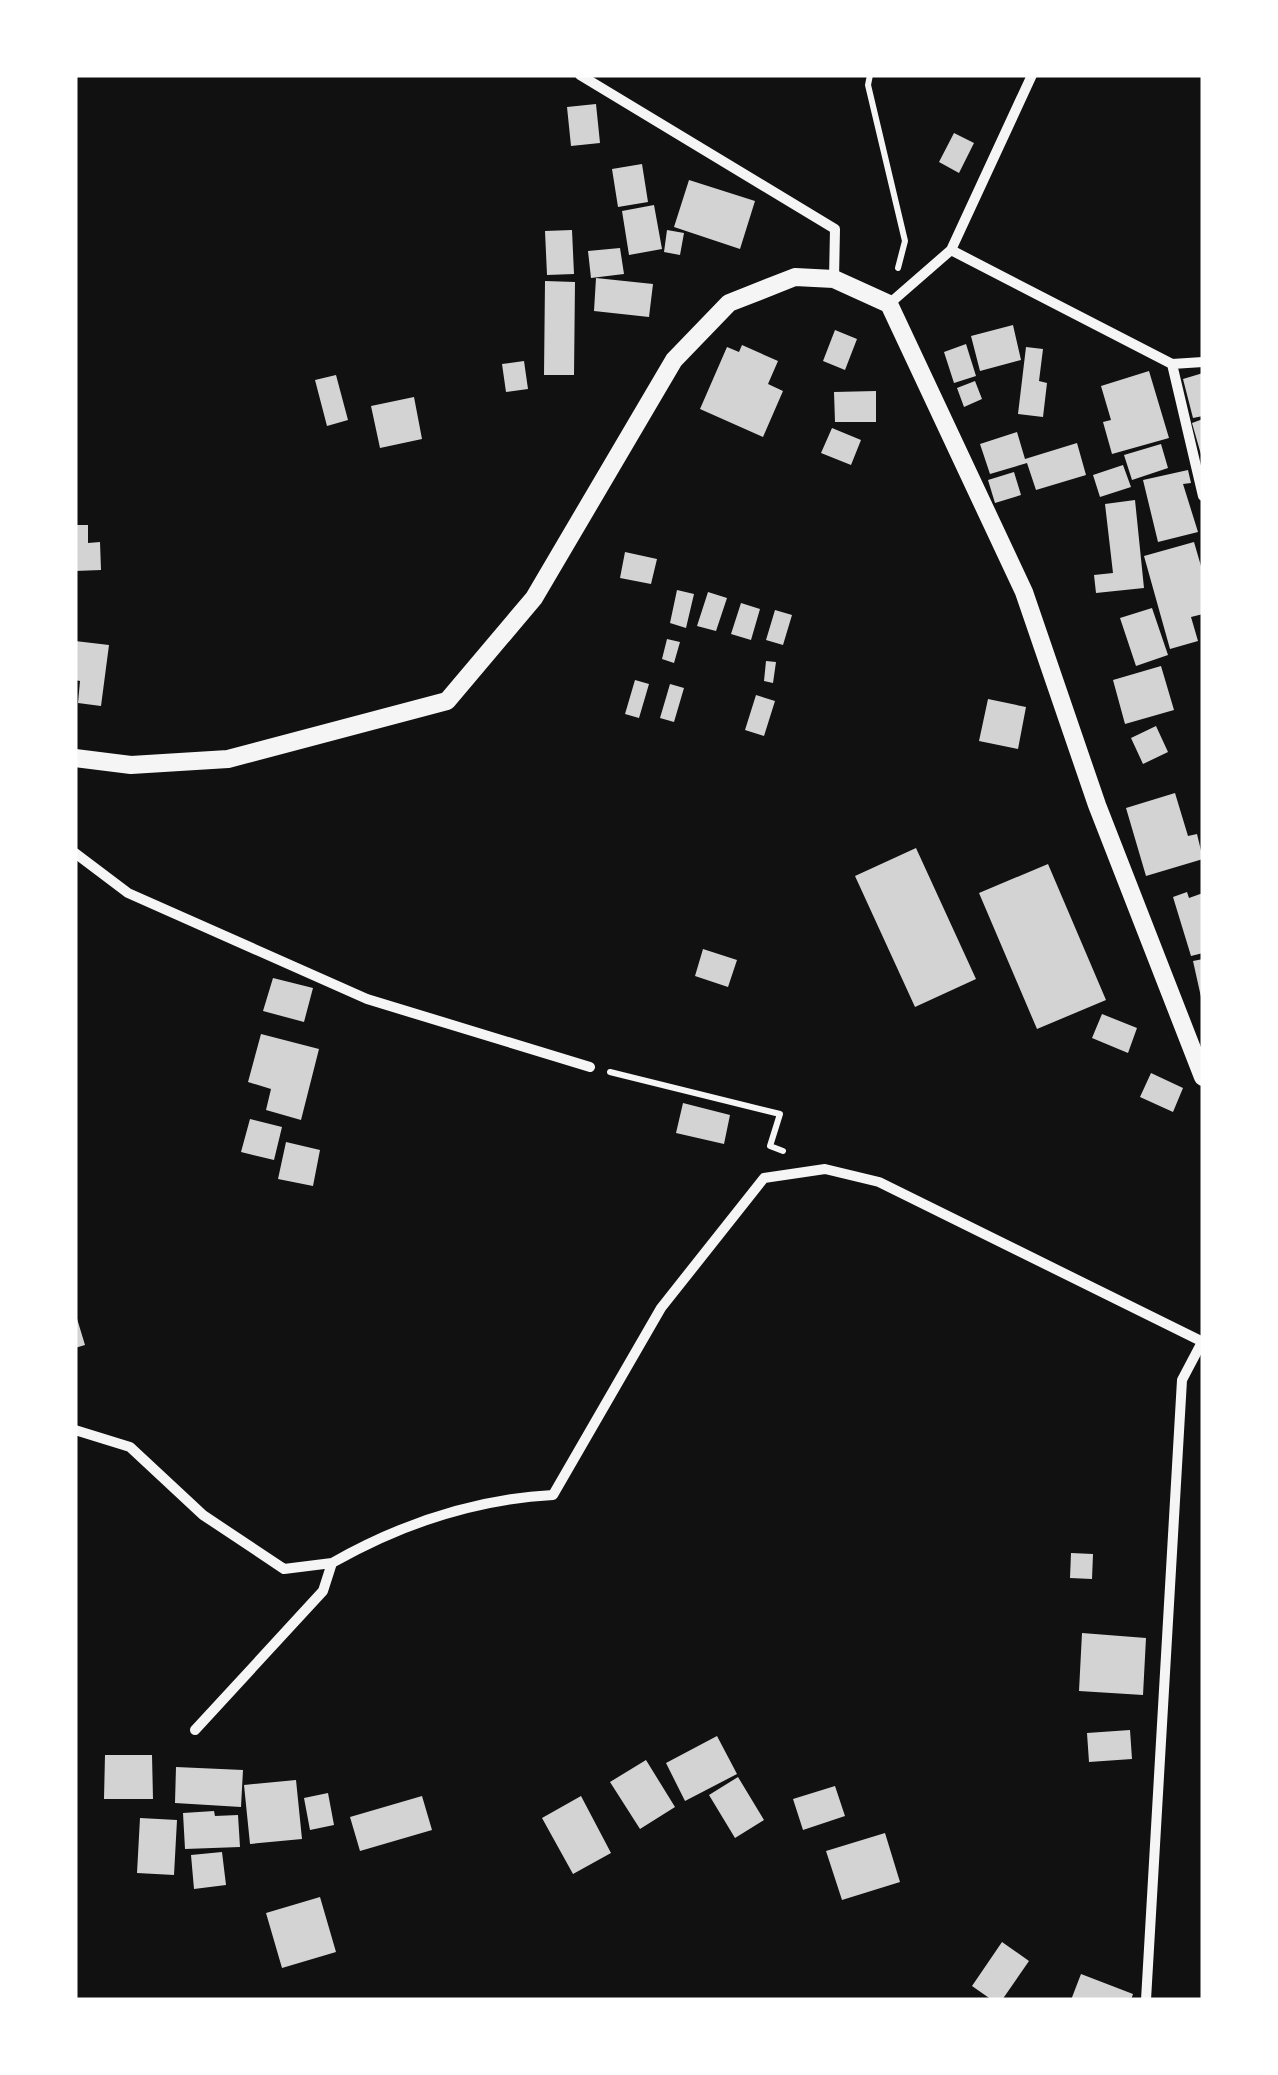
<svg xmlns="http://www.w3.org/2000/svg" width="1278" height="2075" viewBox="0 0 1278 2075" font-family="Bitter,serif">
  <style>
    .building { fill: #d3d3d3 }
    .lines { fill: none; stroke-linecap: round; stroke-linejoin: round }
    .path { stroke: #f5f5f5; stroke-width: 6 }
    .minor { stroke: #f5f5f5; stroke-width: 10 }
    .tertiary { stroke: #f5f5f5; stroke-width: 18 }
  </style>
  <rect width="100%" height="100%" fill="#111"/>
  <path class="building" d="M596 104 600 143 571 146 567 107Z
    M954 133 974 143 959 173 939 162Z
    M642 164 648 202 618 207 612 169Z
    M689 180 755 201 740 249 674 227Z
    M654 205 662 249 629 255 622 211Z
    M572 230 574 274 547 275 545 231Z
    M667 230 684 233 680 255 664 252Z
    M620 248 624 274 591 278 588 251Z
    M596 278 653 284 649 317 594 311Z
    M545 281 575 282 574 375H544Z
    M1013 325 1021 360 980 371 971 336Z
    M835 330 857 339 845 370 823 361Z
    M966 344 976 376 954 383 944 352Z
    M742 345 778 361 768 384 783 391 763 437 700 409 727 347 739 352Z
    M1026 347 1043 349 1039 381 1047 383 1043 417 1018 414Z
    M524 361 528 389 506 392 502 364Z
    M1149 371 1169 438 1112 454 1103 422 1111 420 1101 386Z
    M1203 373V416L1193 418 1183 379Z
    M336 375 348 420 327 426 315 380Z
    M975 381 982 399 964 407 957 388Z
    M876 391V422H835L834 392Z
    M414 397 422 439 380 448 371 406Z
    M1203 419V458H1202L1192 423Z
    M832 428 861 440 851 465 821 453Z
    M1017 432 1025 459 1077 443 1086 475 1036 490 1027 463 990 474 980 444Z
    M1161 444 1168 468 1132 480 1124 455Z
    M1123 465 1131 487 1100 497 1093 475Z
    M1188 470 1191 483 1183 484 1198 532 1158 542 1143 480Z
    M1014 472 1021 495 995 503 988 480Z
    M1135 500 1144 588 1096 593 1094 575 1113 573 1105 504Z
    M75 525H88V543L100 542 101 570 75 571Z
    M1194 542 1203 573V614L1191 617 1198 641 1170 649 1144 556Z
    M625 552 657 559 651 584 620 578Z
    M677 590 694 594 686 628 670 623Z
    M708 592 727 598 716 631 697 626Z
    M741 603 760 609 751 640 731 634Z
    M1152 608 1168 655 1136 666 1120 618Z
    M775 610 792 615 783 645 766 640Z
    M667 639 680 642 674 663 662 659Z
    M75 641 109 645 101 706 78 703 80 681 75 680Z
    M766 661 776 662 773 683 764 681Z
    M1161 666 1174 710 1125 724 1113 680Z
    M635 680 649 684 639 718 625 714Z
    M670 684 684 688 674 722 660 718Z
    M756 695 775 701 764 736 745 730Z
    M988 699 1026 707 1018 749 979 741Z
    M1156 726 1168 752 1143 764 1131 738Z
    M1175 793 1188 836 1197 834 1203 859 1146 876 1126 808Z
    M916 848 976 979 915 1007 855 876Z
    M1048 864 1106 1000 1037 1029 979 893Z
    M1187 892 1189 898 1203 893V953L1191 956 1173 897Z
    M703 949 737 960 728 987 695 976Z
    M1203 959V997H1201L1193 961Z
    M273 978 313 988 304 1022 263 1011Z
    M1102 1014 1137 1028 1128 1053 1092 1038Z
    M261 1034 319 1049 301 1120 266 1110 271 1089 248 1082Z
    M1151 1073 1183 1088 1173 1112 1140 1097Z
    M683 1103 730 1115 724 1144 676 1133Z
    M250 1119 282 1127 274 1160 241 1152Z
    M286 1142 320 1150 313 1186 278 1179Z
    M75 1312 85 1345 75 1348Z
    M1071 1553 1093 1554 1092 1579 1070 1578Z
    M1082 1633 1146 1638 1143 1695 1079 1691Z
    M1130 1730 1132 1759 1089 1762 1087 1733Z
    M717 1736 737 1774 685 1801 666 1763Z
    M105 1755H152L153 1799H104Z
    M646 1760 675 1807 640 1829 610 1782Z
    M176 1767 243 1770 241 1807 175 1803Z
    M738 1777 764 1820 735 1838 709 1795Z
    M296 1780 302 1839 250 1844 244 1785Z
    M835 1786 845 1816 803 1830 793 1799Z
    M328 1793 334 1825 310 1830 304 1798Z
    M422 1796 432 1830 360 1851 350 1817Z
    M581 1796 611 1853 573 1874 542 1818Z
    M214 1811 215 1816 238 1815 240 1847 185 1849 183 1813Z
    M140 1818 177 1820 174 1875 137 1873Z
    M885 1833 900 1882 842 1900 826 1851Z
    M222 1852 226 1885 194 1889 191 1855Z
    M320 1897 336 1952 282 1968 266 1913Z
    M1002 1942 1029 1961 1002 2000H992L972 1986Z
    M1081 1974 1133 1994 1131 2000H1071Z"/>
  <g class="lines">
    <path class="path" d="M870 75 868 85 905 241 898 268
      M610 1072 780 1114 770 1146 783 1151"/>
    <path class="minor" d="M580 75 835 229 834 279
      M951 250 1172 364 1203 362
      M889 304 951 250 1032 75
      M1172 364 1203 496
      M75 853 128 893 367 999 590 1067
      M75 1430 130 1447 203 1515 284 1569 332 1563
      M195 1730 323 1591 332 1563C399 1525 475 1499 553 1495L661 1308 764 1178 825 1169 879 1182 1203 1342
      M1146 2000 1182 1380 1202 1342"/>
    <path class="tertiary" d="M75 758 131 765 228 759 447 701 534 598 674 360 729 303 795 277 834 279 889 304 1024 592 1097 805 1203 1077"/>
  </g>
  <rect width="1278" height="2075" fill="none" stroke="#ffffff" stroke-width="155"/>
</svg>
